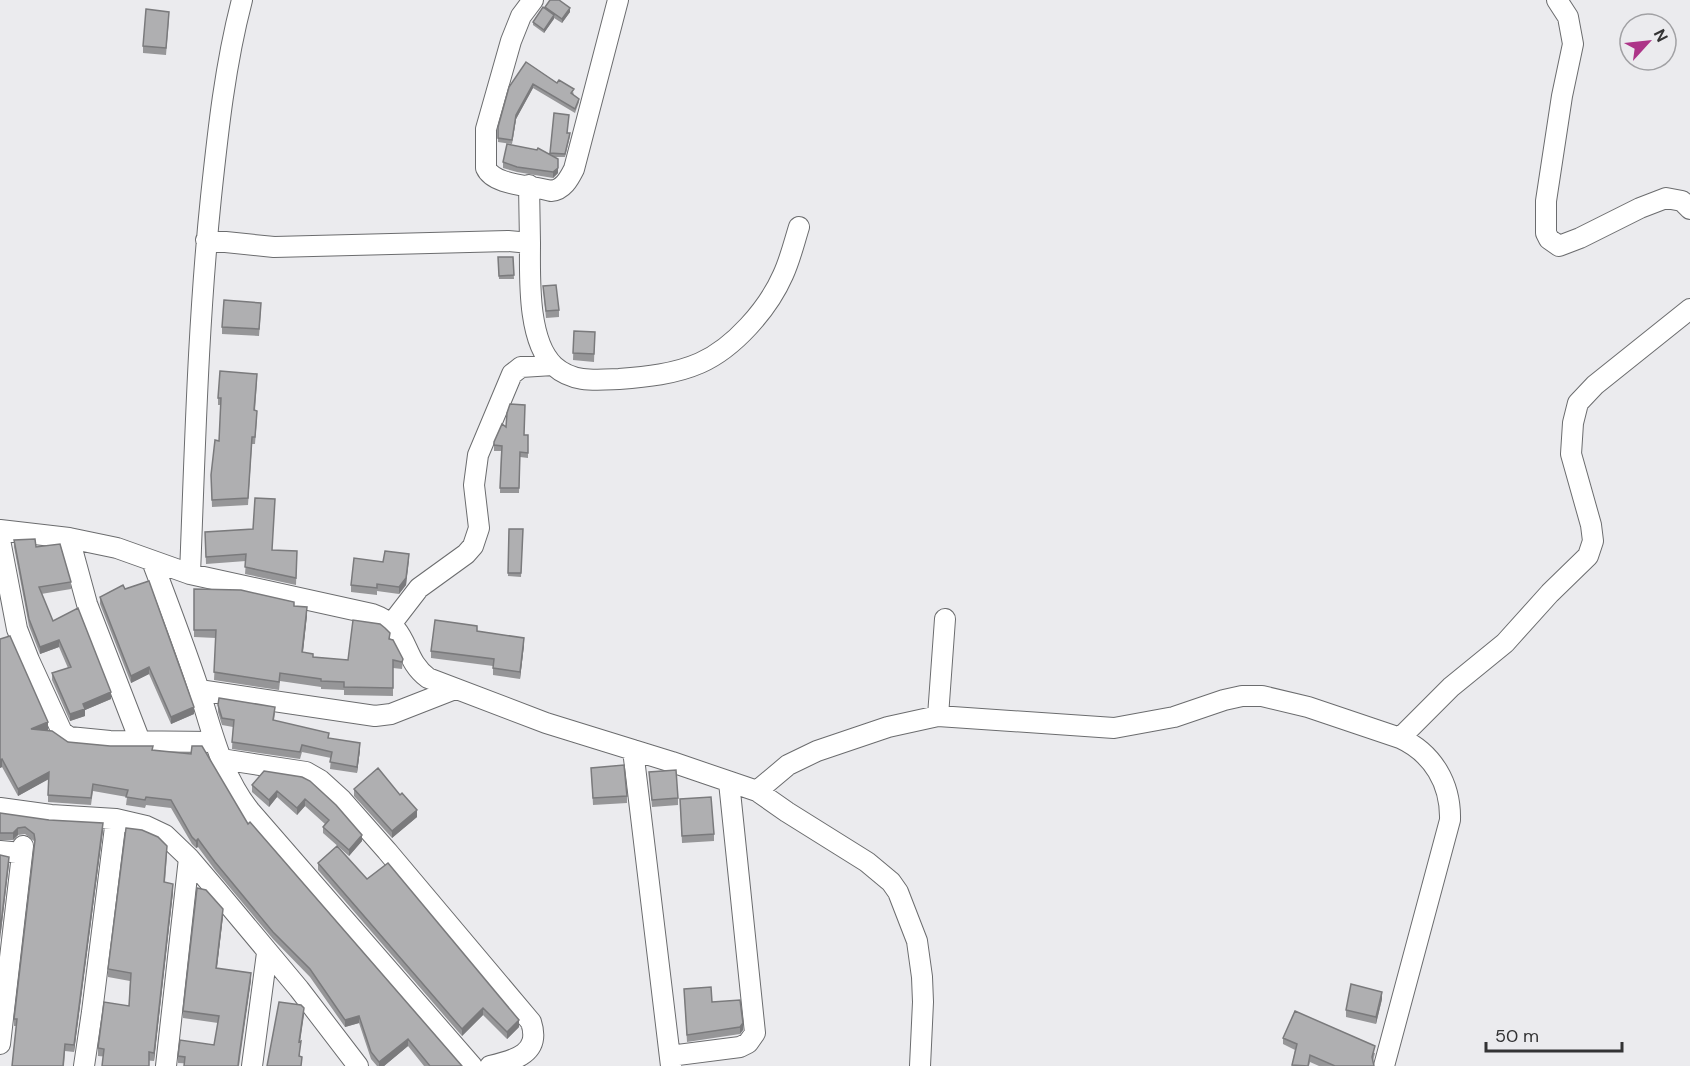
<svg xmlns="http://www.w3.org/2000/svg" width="1690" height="1066" viewBox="0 0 1690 1066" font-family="'DM Sans',sans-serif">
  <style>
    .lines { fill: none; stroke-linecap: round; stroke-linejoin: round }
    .minor-casing { stroke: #6b6c6e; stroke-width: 22 }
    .minor { stroke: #fff; stroke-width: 20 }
    .wall { fill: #969698 }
    .shaded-wall { fill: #7a7a7c }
    .building { fill: #afafb1; stroke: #7a7a7c; stroke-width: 1.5 }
  </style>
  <rect width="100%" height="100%" fill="#ebebee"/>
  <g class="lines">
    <defs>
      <path id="minor" d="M533 0 521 16 511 41 486 129V168C494 186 532 185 551 191 563 190 569 179 574 169L618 0
        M1557 0 1568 17 1573 44 1562 96 1546 201V233L1549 239 1559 246 1580 238 1640 208 1666 198 1682 201 1690 209
        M206 240 274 247 508 241 530 243 529 185
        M530 243C530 276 527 341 554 366 573 383 596 380 619 379 646 377 675 374 700 363 734 348 768 309 783 275 790 260 794 243 799 227
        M0 530 69 538 117 548 190 574 372 614C412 628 400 657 428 678L546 723 672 762 757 791 787 812 867 862 891 882 898 892 917 941 922 977 923 1002 920 1066
        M69 538 87 604 140 741
        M0 540 17 629 29 660 62 732 69 737 110 741 214 742
        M152 561C168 603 184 645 198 687 212 730 221 775 250 811L472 1066
        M190 574C195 448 198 322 211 197 218 131 225 65 242 0
        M392 623 419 588 466 554 473 546 479 528 474 485 478 455 512 374 521 367 553 365
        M199 690 375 716 391 714 455 689
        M938 716 945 619
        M1400 738 1451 687 1505 643 1550 593 1588 556 1593 541 1591 525 1571 454 1573 423 1578 403 1595 385 1690 309
        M633 750 671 1066
        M221 759 306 772 320 780 342 800 387 851 531 1022C541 1053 516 1060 490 1066
        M757 791 788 765 817 751 888 727 938 716 1114 728 1174 717 1224 700 1242 696H1262L1308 707 1400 738C1433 753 1451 784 1450 820L1384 1066
        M0 808 51 815 116 819 146 826 165 835 189 858 218 892 299 989 358 1066
        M0 851 22 853
        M0 1044 23 846
        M670 1056 740 1047 748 1043 755 1033 729 782
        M84 1066 92 1012 116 819
        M166 1066 189 858
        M252 1066 267 953"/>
    </defs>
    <use href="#minor" class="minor-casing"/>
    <use href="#minor" class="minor"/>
  </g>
  <path class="wall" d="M545 7 570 12 562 23 554 18 544 33 533 25V22Z
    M169 19 166 55 143 53V46Z
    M526 62 557 83 574 93 573 94 579 102 575 113 533 88 516 119 512 144 498 142V127Z
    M554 113 570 136 565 157H554L558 165V173L553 178 517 172 503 168V162L537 150 550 155Z
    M498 257H513L514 279H499Z
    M543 286 559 310V317L546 318Z
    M261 310 259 336 222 334V327Z
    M574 331 595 332 594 362 573 360Z
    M257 381 255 411 257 418 255 444H252L248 505 212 507 211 475 219 441 221 405H218V398Z
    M506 427 524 435H528V458L520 457 519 493H500L501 451H494V442Z
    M509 529H523L521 577 508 576Z
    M205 532 273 550 297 551 296 585 245 574 246 561 206 564Z
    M14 540 36 547 71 582V589L41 594 53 621 111 699 85 710V716L70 721 52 680V673L68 668 59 647 40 654 29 626 14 547Z
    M409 561 406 585 399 594 377 591V595L351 592V585L383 562Z
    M125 589 194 714 171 724 149 674 131 683 100 604V597Z
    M194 589 294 606 307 615 303 652 313 657 348 660 390 639 403 659 402 669 393 668V696L344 695V690L321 689V687L280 681 279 690 214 680 216 638 194 637Z
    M477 631 524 645 520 679 493 675V666L431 658V651Z
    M0 639 48 730H46L68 742 152 750 248 824 462 1066H424L408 1046 384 1066H377L371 1059 359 1023 345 1027 310 977 273 939 215 870 198 847 196 848 192 844 171 808 146 805 145 808 126 805 127 797 93 791 91 805 48 802V779L18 796 2 767 0 768Z
    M218 705 275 713 274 720 329 738 360 750 357 773 330 769 331 758 302 752 300 759 232 749 233 727 222 725 218 712Z
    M591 768 627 796V803L593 805Z
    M649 772 678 798V805L652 807Z
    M302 777 362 841 349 856 323 833V827L325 824 305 806 297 815 277 797 269 807 252 792V785Z
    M354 789 400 795 417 817 392 838 354 796Z
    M680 799 714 834V841L682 843Z
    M0 813 103 830 74 1052 65 1051 64 1066H12L16 1026H14V1019L34 845V841L25 834 18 835 13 840H0Z
    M167 854 165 882 173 892 154 1061 98 1056V1048L129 1006 130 981 108 977V969Z
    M318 863 367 879 519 1027 507 1039 483 1015 462 1036 318 870Z
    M223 916 217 968 251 980 239 1066 178 1063V1056L214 1045 218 1023 183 1018V1011Z
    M684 989 712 1002 740 1000 743 1030 740 1034 687 1042Z
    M1382 999 1376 1024 1346 1017V1010Z
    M1283 1038 1375 1053 1373 1061 1374 1066H1319L1310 1062 1309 1066H1292L1295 1050 1283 1044Z"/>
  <path class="shaded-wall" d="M570 8V12L562 23V19Z
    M554 15V19L544 33V30Z
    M533 84V88L516 119 512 144 516 115Z
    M558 168V173L553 178V172Z
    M409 554 406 585 399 594V587Z
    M307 607V615L302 660V652Z
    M524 638V645L520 679V672Z
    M59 640V647L40 654V647Z
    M149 667V674L131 683V676Z
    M111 692V699L85 710V716L70 721V714L83 704Z
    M194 707V714L171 724V717Z
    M48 722V730L31 736V729Z
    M360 743V750L357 773V767Z
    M2 759V767L0 768V760Z
    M49 772V779L18 796V789Z
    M277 791V797L269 807V800Z
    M305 799V806L297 815V808Z
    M417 810V817L392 838V831Z
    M103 823V830L74 1052V1045Z
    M18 828V835L13 840V833Z
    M362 835V841L349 856V850Z
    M198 839V847L196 848V841Z
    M9 857V864L0 940V933Z
    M173 884V892L154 1061V1053Z
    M223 909V916L216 975V968Z
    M251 973V980L238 1066 239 1057Z
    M1382 992V999L1376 1024V1017Z
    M304 1008V1015L299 1049V1042Z
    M483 1008V1015L462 1036V1029Z
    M359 1016V1023L345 1027V1020Z
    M519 1020V1027L507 1039V1032Z
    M743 1023V1030L740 1034V1027Z
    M408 1039V1046L384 1066H379V1062Z"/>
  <path class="building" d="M550 0H559L570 8 562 19 545 7Z
    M543 7 554 15 544 30 533 22Z
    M146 9 169 12 166 48 143 46Z
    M526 62 557 83 559 80 574 89 571 93 579 99 575 109 533 84 516 115 512 140 498 138V127L509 87Z
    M554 113 569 115 567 133H570L565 154 550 153Z
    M507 144 537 150 538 148 558 159V168L553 172 517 167 503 162Z
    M498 257H513L514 275 499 276Z
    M556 285 559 310 546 311 543 286Z
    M224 300 261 303 259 329 222 327Z
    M574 331 595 332 594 354 573 353Z
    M220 371 257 374 254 410 257 411 255 437H252L248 498 212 500 211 475 215 440 219 441 221 398H218Z
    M510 404 525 405 524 435H528V453L520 452 519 488H500L502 446 494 445V442L502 424 506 427 507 413Z
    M255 498 275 499 272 550 297 551 296 578 245 567 246 554 206 557 205 532 253 529Z
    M509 529H523L521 573H508Z
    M35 539 36 547 60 544 71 582 39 587 53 621 78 608 111 692 83 704 85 709 70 714 52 673 71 667 59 640 40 647 29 619 14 540Z
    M385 551 409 554 406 578 399 587 377 584V588L351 585 354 558 383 562Z
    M149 581 194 707 171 717 149 667 131 676 100 597 123 585 125 589Z
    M194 589 241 590 294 602V606L307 607 302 652 313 654V657L348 660 353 620 380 624 385 628 390 633 389 639 393 640 403 659 402 662 393 660V688L344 687V682L321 681V679L280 673 279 682 214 672 216 630H194Z
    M435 620 477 626V631L524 638 520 672 493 668 494 659 431 651Z
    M10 636 48 722 31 729 52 731 68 742 110 746H153L152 750 191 754 192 746H202L248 824 250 822 462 1066H430L408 1039 379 1062 371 1052 359 1016 345 1020 310 969 273 932 215 862 198 839 196 841 192 837 171 800 146 797 145 800 126 797 128 790 93 784 91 798 48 795 49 772 18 789 2 759 0 760V639Z
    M219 698 275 707 273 720 329 733 328 738 360 743 357 767 330 762 332 752 302 745 300 752 232 742 234 720 222 718 218 705Z
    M624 765 627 796 593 798 591 768Z
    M378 768 400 795 402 793 417 810 392 831 354 789Z
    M676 770 678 798 652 800 649 772Z
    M264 771 302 777 310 781 336 805 362 835 349 850 323 827 329 820 305 799 297 808 277 791 269 800 252 785Z
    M711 797 714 834 682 836 680 799Z
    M0 813 49 820 103 823 74 1045 65 1044 63 1066H12L17 1019H14L35 840 34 834 25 827 18 828 13 833H0Z
    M126 828 142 830 158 837 167 846 164 882 173 884 154 1053 149 1052V1066H102L104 1049 98 1048 104 1002 129 1006 131 973 108 969Z
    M337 846 367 879 388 863 519 1020 507 1032 483 1008 462 1029 318 863Z
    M0 855 9 857 0 933Z
    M197 888 206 890 223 909 216 968 251 973 239 1057 238 1066H184L185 1057 178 1056 180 1040 214 1045 219 1016 183 1011Z
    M1351 984 1382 992 1376 1017 1346 1010Z
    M711 987 712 1002 740 1000 743 1023 740 1027 687 1035 684 989Z
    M279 1002 301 1005 304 1008 299 1042 301 1041 299 1056 302 1057 301 1066H267Z
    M1295 1011 1375 1046 1372 1057 1374 1066H1335L1310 1055 1308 1066 1292 1065 1297 1044 1283 1038Z"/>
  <g transform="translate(1648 42) rotate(63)"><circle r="28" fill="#ebebee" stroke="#a1a1a4" stroke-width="1.5"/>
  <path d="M0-4.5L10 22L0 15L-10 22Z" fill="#ad3488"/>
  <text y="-9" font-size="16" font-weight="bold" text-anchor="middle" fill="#333334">N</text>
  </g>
  <path d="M1486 1042v9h136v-9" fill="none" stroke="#333334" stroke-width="3"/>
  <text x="1495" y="1042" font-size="18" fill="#333334" stroke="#ebebee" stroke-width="4.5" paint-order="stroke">50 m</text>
</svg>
